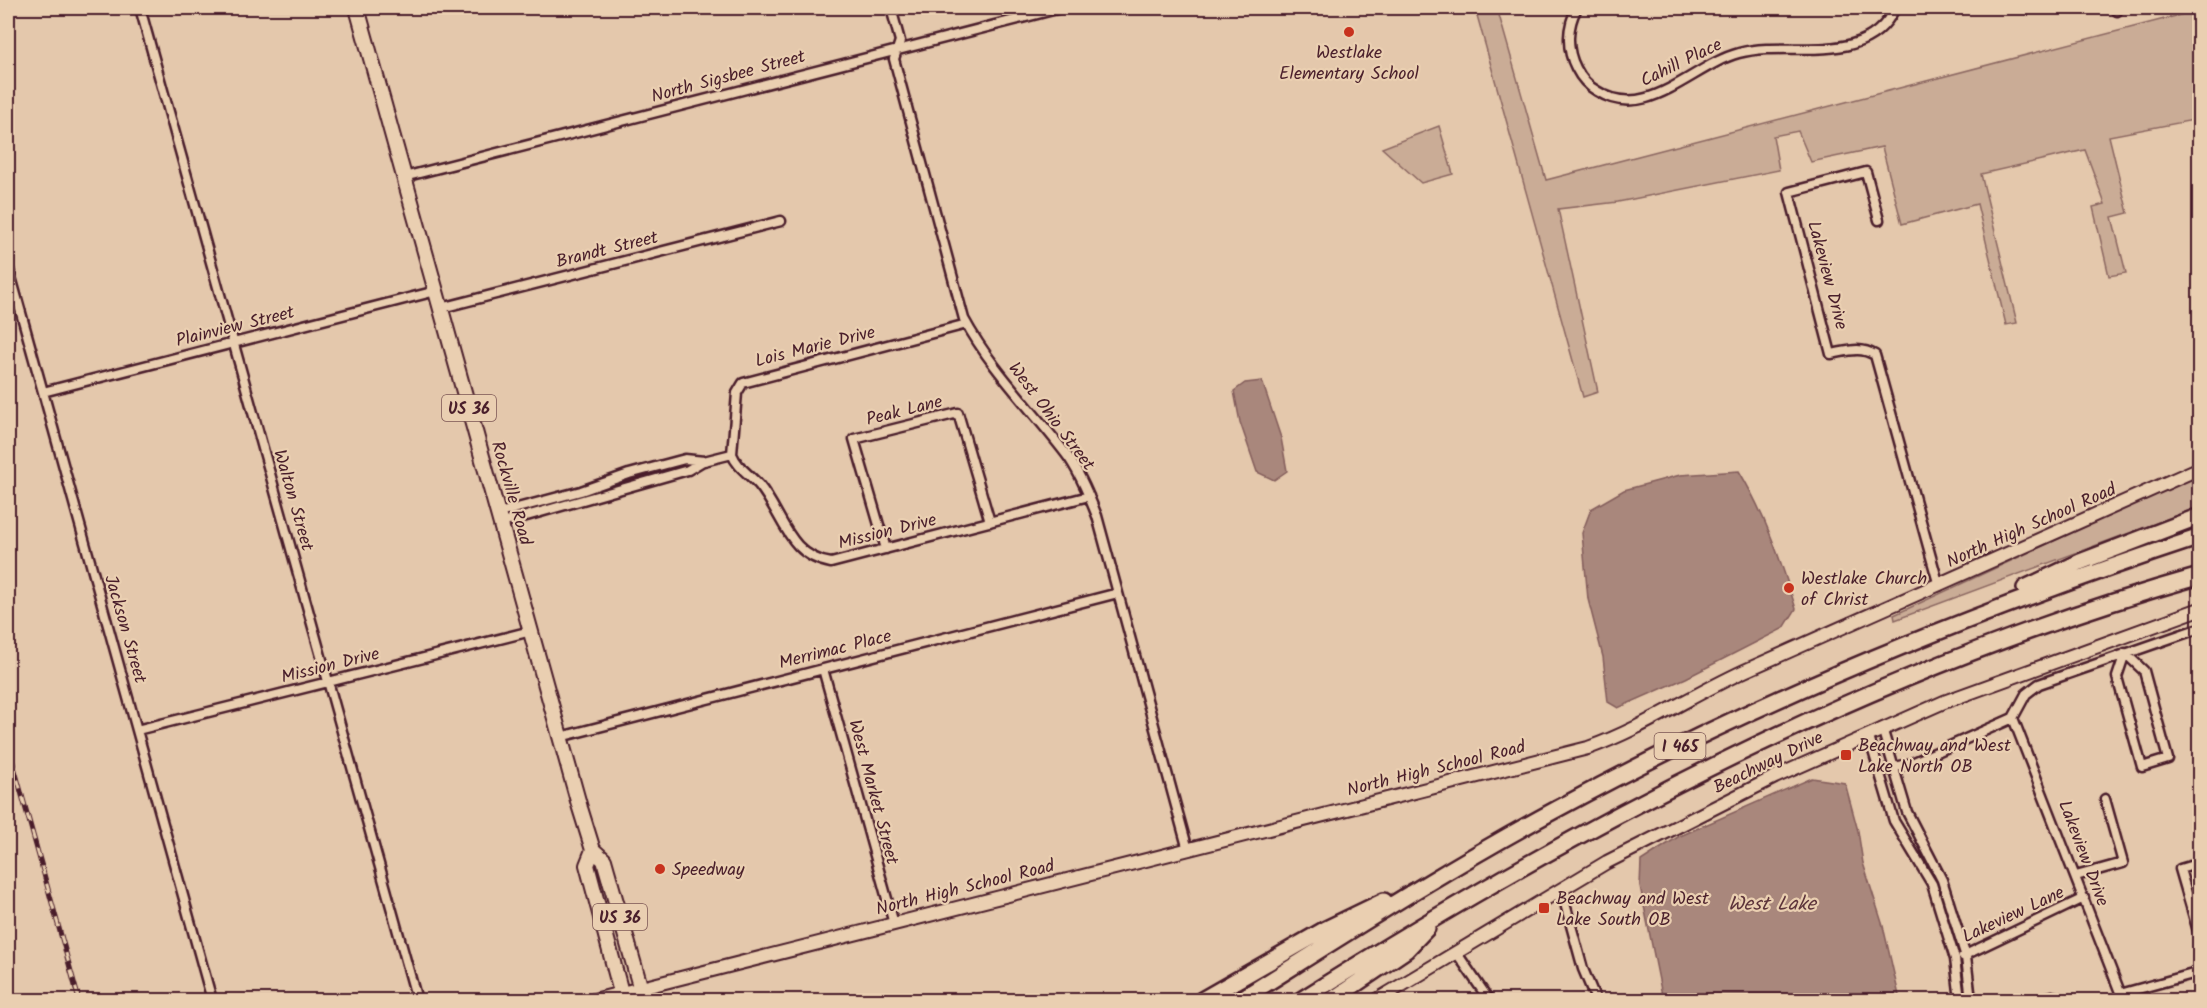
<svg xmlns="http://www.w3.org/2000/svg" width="2207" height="1008" viewBox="0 0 2207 1008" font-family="Kalam,sans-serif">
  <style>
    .green { fill: #caac96; stroke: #8a6660; stroke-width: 1.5 }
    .water { fill: #a9877b; stroke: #835d5b; stroke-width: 1.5 }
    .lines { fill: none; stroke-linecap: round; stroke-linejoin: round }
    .street-casing { stroke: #4a1f2b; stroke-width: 13 }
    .secondary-casing { stroke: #4a1f2b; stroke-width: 16 }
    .primary-casing { stroke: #4a1f2b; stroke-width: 18 }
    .highway-casing { stroke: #4a1f2b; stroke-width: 20 }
    .street { stroke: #eacfb1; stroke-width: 8 }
    .secondary { stroke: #eacfb1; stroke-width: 12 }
    .primary { stroke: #eacfb1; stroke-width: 14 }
    .highway { stroke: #eacfb1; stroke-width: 15 }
    .rail-casing { stroke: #4a1f2b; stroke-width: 5 }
    .rail { stroke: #eacfb1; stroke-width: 3; stroke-dasharray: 9; stroke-linecap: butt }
    .poi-dot { fill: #c8321e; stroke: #eacfb1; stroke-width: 2 }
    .labels { text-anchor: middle; stroke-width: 4.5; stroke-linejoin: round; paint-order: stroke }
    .shield { fill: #eacfb1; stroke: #7a5453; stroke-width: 1.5 }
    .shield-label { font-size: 16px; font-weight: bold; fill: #4a1f2b }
    .poi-label { font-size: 18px; fill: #4a1f2b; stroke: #eacfb1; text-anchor: start }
    .street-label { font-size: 18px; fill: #4a1f2b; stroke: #eacfb1 }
    .water-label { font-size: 20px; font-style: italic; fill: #5d343b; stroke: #eacfb1 }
  </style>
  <rect width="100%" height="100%" fill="#e4c8ac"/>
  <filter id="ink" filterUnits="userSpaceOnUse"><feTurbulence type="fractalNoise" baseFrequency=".0167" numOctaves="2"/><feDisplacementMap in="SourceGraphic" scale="12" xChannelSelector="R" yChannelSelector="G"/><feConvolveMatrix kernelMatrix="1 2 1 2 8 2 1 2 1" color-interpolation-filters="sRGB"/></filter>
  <g filter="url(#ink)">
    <path class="green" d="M1475 8H1497L1546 180 2199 10V119L2109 136 2128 213 2112 217 2126 273 2109 276 2093 207 2105 204 2085 150 1981 174 2017 323 2006 325 1977 204 1902 224 1882 147 1811 162 1798 131 1773 136 1779 170 1618 202 1558 209 1598 392 1583 397Z
      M1439 126 1453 174 1421 183 1382 148Z
      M2199 474V507L1895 620 1894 615Z"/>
    <path class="water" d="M1262 381 1281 438 1287 471 1274 480 1257 472 1240 422 1234 391 1245 383Z
      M1739 471C1765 514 1781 561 1796 609L1784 628 1686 678 1618 708 1608 702 1603 657 1588 599 1582 533 1591 509 1624 490 1680 475Z
      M1812 778 1845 783 1858 831 1863 863 1883 926 1900 1000H1663L1640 886 1641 861 1678 837Z
      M2052 990 2062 993 2067 1000H2035L2039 994Z"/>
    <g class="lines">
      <defs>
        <path id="street" d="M140 8 417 1000
          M891 8 900 41 894 59 964 319C992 371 1034 411 1069 458 1081 476 1089 496 1097 516L1188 850
          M1577 8C1567 26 1566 49 1576 68 1581 78 1588 86 1597 91 1647 123 1693 65 1739 53 1792 39 1866 69 1895 8
          M2116 8 2117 11
          M404 177 1061 8
          M1879 220 1866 172 1789 192 1831 354C1848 351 1860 346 1875 355L1939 586
          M8 266 212 1000
          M441 308 781 221
          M43 392 436 291
          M732 454C737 467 749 474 759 485 783 514 788 556 831 563L1089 496
          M732 454 737 393 743 383 967 324
          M499 513 581 491 629 474 685 459 704 461 732 454
          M502 523 688 470 703 461
          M886 549 854 439 958 413 990 522
          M2125 653 2144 671 2168 759 2142 767 2117 677Z
          M823 669 894 924
          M2013 718 2123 1000
          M1882 728 1907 812 1942 880 1966 957 1971 1000
          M137 730 531 631
          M1868 734 1894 821 1932 884 1955 959 1960 1000
          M560 737 1118 593
          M1879 771 1912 763 2013 718 2026 694 2039 684 2200 628
          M2200 863 2180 869 2200 938
          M2076 876 2123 863 2105 799
          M1561 889 1583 969 1596 1000
          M1456 952 1489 1000
          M1963 956 2084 898
          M2120 994 2200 972"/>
        <path id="secondary" d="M594 1000 1588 748C1645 728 1696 692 1751 668 1900 601 2050 536 2200 468
          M1377 1000 1607 862 1775 777 1944 702 2200 609"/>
        <path id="primary" d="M357 8 580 808 593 850 604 860 644 1000
          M593 850 587 865 623 1000"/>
        <path id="highway" d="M2025 588 2080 562 2200 516
          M1202 1000 1326 929 1384 901
          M1240 1000C1345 934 1449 867 1557 809 1763 697 1978 610 2200 537
          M1301 1000C1581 823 1879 666 2200 576
          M1332 1000 1406 950 1427 928"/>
      </defs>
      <use href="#street" class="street-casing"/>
      <use href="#secondary" class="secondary-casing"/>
      <use href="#primary" class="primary-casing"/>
      <use href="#highway" class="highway-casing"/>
      <use href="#street" class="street"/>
      <use href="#secondary" class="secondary"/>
      <use href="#primary" class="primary"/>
      <use href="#highway" class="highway"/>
      <defs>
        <path id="rail" d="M8 745 79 1000"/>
      </defs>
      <use href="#rail" class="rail-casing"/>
      <use href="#rail" class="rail"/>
    </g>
  </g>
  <g class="poi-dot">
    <circle cx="1349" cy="32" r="6"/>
    <circle cx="1789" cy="588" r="6"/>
    <rect x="1840" y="749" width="12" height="12" rx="3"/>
    <circle cx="660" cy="869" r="6"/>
    <rect x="1538" y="902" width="12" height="12" rx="3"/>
  </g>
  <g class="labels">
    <g class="shield">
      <rect x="442" y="395" width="54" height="26" rx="4.5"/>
      <rect x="1654.5" y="733" width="51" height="26" rx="4.5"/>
      <rect x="593" y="904" width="54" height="26" rx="4.5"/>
    </g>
    <g class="shield-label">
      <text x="469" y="414">US 36</text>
      <text x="1680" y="752">I 465</text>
      <text x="620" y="923">US 36</text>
    </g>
    <g class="poi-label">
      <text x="1349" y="58" text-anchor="middle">Westlake<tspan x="1349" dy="21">Elementary School</tspan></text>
      <text x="1801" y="584">Westlake Church<tspan x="1801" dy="21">of Christ</tspan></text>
      <text x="1858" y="751">Beachway and West<tspan x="1858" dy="21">Lake North OB</tspan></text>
      <text x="672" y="875">Speedway</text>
      <text x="1556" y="904">Beachway and West<tspan x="1556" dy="21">Lake South OB</tspan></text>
    </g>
    <g class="street-label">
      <text transform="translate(1681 62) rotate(-26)" y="6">Cahill Place</text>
      <text transform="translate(728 76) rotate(-15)" y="6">North Sigsbee Street</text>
      <text transform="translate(607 249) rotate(-14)" y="6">Brandt Street</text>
      <text transform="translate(1828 275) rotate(75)" y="6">Lakeview Drive</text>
      <text transform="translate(235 326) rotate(-14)" y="6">Plainview Street</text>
      <text transform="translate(815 346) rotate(-14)" y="6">Lois Marie Drive</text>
      <text transform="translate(904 410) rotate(-14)" y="6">Peak Lane</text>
      <text transform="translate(1052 416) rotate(53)" y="6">West Ohio Street</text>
      <text transform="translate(512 493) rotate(74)" y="6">Rockville Road</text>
      <text transform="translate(294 500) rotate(74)" y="6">Walton Street</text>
      <text transform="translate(2031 525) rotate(-24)" y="6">North High School Road</text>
      <text transform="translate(887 531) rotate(-14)" y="6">Mission Drive</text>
      <text transform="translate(126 629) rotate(74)" y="6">Jackson Street</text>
      <text transform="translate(835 649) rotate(-14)" y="6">Merrimac Place</text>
      <text transform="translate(330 665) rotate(-14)" y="6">Mission Drive</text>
      <text transform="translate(1768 762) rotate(-26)" y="6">Beachway Drive</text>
      <text transform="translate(1436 768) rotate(-14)" y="6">North High School Road</text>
      <text transform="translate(874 792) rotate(75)" y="6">West Market Street</text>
      <text transform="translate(2084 853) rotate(69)" y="6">Lakeview Drive</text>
      <text transform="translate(965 887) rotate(-14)" y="6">North High School Road</text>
      <text transform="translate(2013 914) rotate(-25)" y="6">Lakeview Lane</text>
    </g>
    <g class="water-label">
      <text x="1772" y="910">West Lake</text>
    </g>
  </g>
  <rect width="2207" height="1008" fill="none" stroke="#eacfb1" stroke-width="30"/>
  <rect x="15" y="15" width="2177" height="978" fill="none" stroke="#4a1f2b" stroke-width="2" filter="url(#ink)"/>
</svg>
